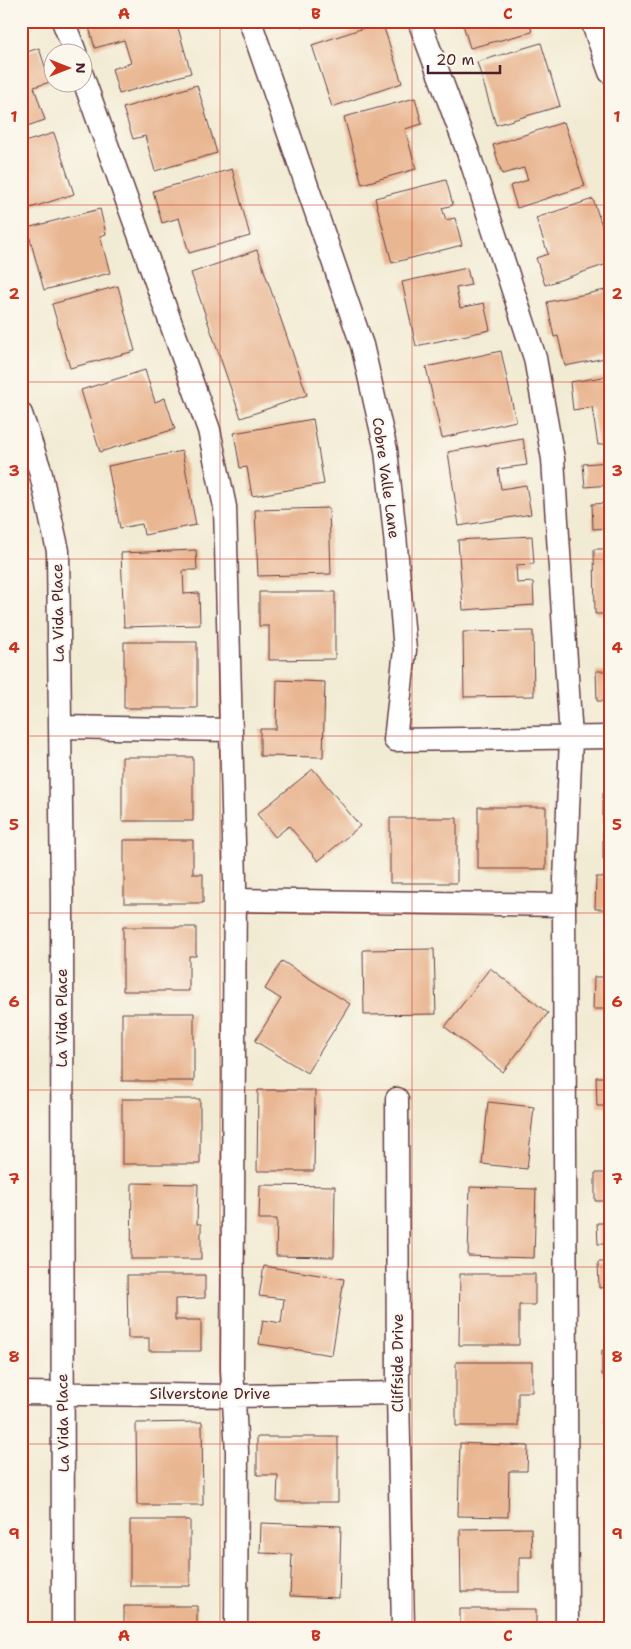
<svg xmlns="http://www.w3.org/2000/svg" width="631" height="1649" viewBox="0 0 631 1649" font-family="'Shantell Sans',sans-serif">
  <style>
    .building { fill: #e9b692 }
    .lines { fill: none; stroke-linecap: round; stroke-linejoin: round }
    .minor-casing { stroke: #633e44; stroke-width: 25 }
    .minor { stroke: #fff; stroke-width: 22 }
    .grid { fill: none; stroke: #c8321e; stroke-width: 1; stroke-opacity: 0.55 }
    .labels { text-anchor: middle; stroke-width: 4; stroke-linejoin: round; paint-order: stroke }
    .street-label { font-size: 15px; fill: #4a1f2b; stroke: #fbf7ec }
    .neatline { fill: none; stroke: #c8321e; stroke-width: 2 }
    .grid-label { font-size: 16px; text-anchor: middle; font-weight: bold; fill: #c8321e }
  </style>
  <rect width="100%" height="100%" fill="#fbf7ec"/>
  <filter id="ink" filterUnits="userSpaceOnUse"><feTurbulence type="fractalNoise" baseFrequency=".02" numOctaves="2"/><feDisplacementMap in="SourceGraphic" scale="10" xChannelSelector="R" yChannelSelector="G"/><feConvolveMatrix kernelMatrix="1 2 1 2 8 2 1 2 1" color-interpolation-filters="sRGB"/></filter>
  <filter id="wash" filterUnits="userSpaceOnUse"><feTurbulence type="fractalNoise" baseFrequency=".0096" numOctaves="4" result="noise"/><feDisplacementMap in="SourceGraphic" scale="20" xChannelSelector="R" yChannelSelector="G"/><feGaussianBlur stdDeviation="1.12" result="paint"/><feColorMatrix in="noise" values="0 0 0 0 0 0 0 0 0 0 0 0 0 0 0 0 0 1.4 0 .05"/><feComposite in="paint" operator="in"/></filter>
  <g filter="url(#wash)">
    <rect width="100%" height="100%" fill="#f2ebd4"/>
    <g id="blocks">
      <path class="building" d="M109 21H176L191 73 119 94 112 69 131 63 124 40 95 48 89 27Z
        M300 21H317V22L302 27Z
        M462 21H529L532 32 470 48Z
        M382 22 402 83 332 107 312 45Z
        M541 43 560 106 496 125 477 62Z
        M39 48 50 82 34 87 45 120 21 128V54Z
        M197 85 217 153 155 171 145 136 133 139 123 108Z
        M415 98 422 124 405 129 416 169 362 184 344 117Z
        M564 122 585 186 517 208 510 186 528 180 524 168 502 174 493 145Z
        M54 133 74 194 21 211V143Z
        M232 169 250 236 189 253 179 218 162 223 153 191Z
        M446 180 453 205 442 208 446 220 455 218 462 245 392 263 375 198Z
        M593 199 610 250V263L545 285 536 258 548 254 536 218Z
        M100 209 106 234 100 236 110 273 44 290 27 228Z
        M257 250 307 395 241 418 191 273Z
        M467 268 471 285 456 288 460 308 484 303 490 330 416 346 402 282Z
        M118 286 135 351 70 368 52 304Z
        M610 289V357L565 366 558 336 554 337 547 302Z
        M501 351 516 421 442 438 426 367Z
        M145 370 155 402 165 398 175 429 100 452 81 390Z
        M610 376V443L598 445 592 407 573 410 570 382Z
        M313 419 324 484 252 496 247 467 240 468 234 433Z
        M523 439 527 465 498 469 501 489 526 485 531 514 459 526 448 452Z
        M182 451 196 525 144 535 142 524 120 528 108 466Z
        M610 462V485L585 487 583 464Z
        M610 503V528L593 529 592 504Z
        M329 508 331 574 258 576 255 510Z
        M532 536 534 564 516 565 517 583 533 582 534 605 463 610 458 540Z
        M594 549H610V614H595Z
        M196 550 197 570H183L184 594 199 593 200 625 124 627 121 553Z
        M259 592H335V659L269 660V626H259Z
        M533 631 534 696 464 697 463 632Z
        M124 642H197V708H124Z
        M596 671H610V701H597Z
        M277 680 325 682 323 757 260 756V729H276Z
        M122 757H193V821H122Z
        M313 769 360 826 318 861 289 826 275 837 257 814Z
        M603 792H610V860H603Z
        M478 807H546V869H478Z
        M390 818H457V883H390Z
        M124 840H193V874H203V903H124Z
        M596 877H610V909H595Z
        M123 927H196V956H189V991H123Z
        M434 949 436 1014 364 1015 363 950Z
        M282 961 350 1004 307 1073 255 1041 281 999 265 989Z
        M490 968 548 1013 503 1072 445 1027Z
        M594 977H610V1009H593Z
        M122 1013H194V1081H122Z
        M596 1077H610V1106H597Z
        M258 1090H315L314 1171H257Z
        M122 1099H200V1164H122Z
        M488 1102 534 1107 527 1169 482 1164Z
        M595 1173H610V1201H595Z
        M132 1183 198 1184 197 1224H201V1259H131Z
        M260 1185 335 1186 334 1257 276 1256 277 1219H259Z
        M470 1187 536 1189 534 1258 468 1256Z
        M597 1223H610V1244H598Z
        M598 1262H610V1287L599 1288Z
        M264 1266 344 1279 332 1355 259 1344 263 1320 281 1323 284 1299 259 1296Z
        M460 1274H535V1305H519V1345H459Z
        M127 1275H205V1298L175 1299V1320H201V1351H149V1338H128Z
        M602 1350H610V1375H602Z
        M456 1362H532V1392H518V1426H456Z
        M604 1400H610V1422H604Z
        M202 1422 203 1505H137L136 1423Z
        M257 1437H338V1502H277L278 1475H257Z
        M460 1443 528 1446 527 1471H509L508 1517 458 1516Z
        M130 1520H190V1586H130Z
        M261 1523 341 1526 339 1598 290 1596 292 1554 260 1553Z
        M531 1528 532 1557H519V1592H461L460 1529Z
        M124 1606H197V1628H124Z
        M460 1609H536V1628H460Z"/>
    </g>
  </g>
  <g filter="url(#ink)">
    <use href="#blocks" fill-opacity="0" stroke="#633e44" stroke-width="1"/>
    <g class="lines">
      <defs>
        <path id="minor" d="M63 21 75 52
          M250 21 362 345 386 450 395 535 405 650 395 740 610 737
          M419 21 469 155 535 358 553 459 571 738 564 905 567 1628
          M592 21 610 72
          M82 75 209 430 225 507 235 881 232 1369 237 1452 236 1628
          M21 414 40 470 58 551 62 893 63 1628
          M60 727 230 730
          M235 900 564 905
          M397 1099 398 1393 403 1628
          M21 1393 232 1396 398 1393"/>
      </defs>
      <use href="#minor" class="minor-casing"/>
      <use href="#minor" class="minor"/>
    </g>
  </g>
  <path class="grid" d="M220 21V1628M412 21V1628M21 205H610M21 382H610M21 559H610M21 736H610M21 913H610M21 1090H610M21 1267H610M21 1444H610"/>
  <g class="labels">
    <g class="street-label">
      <text transform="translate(386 478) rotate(82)" y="5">Cobre Valle Lane</text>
      <text transform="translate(58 613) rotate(-91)" y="5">La Vida Place</text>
      <text transform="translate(62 1018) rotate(-90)" y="5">La Vida Place</text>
      <text transform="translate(398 1363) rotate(-90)" y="5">Cliffside Drive</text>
      <text x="210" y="1399">Silverstone Drive</text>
      <text transform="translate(63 1423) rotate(-91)" y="5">La Vida Place</text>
    </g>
  </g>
  <rect width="631" height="1649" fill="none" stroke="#fbf7ec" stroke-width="55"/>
  <g transform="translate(68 68) rotate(90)"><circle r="24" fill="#fbf7ec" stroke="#b4a19f"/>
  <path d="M0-4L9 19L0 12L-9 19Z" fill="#c8321e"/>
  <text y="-8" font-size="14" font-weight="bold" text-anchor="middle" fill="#4a1f2b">N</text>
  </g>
  <path d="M428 65v8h72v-8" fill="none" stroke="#4a1f2b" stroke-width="2.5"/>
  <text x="436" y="65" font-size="15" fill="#4a1f2b" stroke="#fbf7ec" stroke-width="4" paint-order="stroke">20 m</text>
  <rect x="28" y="28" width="576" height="1594" class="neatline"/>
  <g class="grid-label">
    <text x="124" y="19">A</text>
    <text x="316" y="19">B</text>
    <text x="508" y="19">C</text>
    <text x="14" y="122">1</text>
    <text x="617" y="122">1</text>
    <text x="14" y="299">2</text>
    <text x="617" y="299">2</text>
    <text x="14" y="476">3</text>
    <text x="617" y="476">3</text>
    <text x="14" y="653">4</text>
    <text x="617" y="653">4</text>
    <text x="14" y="830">5</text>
    <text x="617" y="830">5</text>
    <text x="14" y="1007">6</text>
    <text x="617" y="1007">6</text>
    <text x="14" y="1184">7</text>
    <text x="617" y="1184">7</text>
    <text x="14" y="1362">8</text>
    <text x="617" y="1362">8</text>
    <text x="14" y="1539">9</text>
    <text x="617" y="1539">9</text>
    <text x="124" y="1641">A</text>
    <text x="316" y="1641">B</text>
    <text x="508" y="1641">C</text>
  </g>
</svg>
